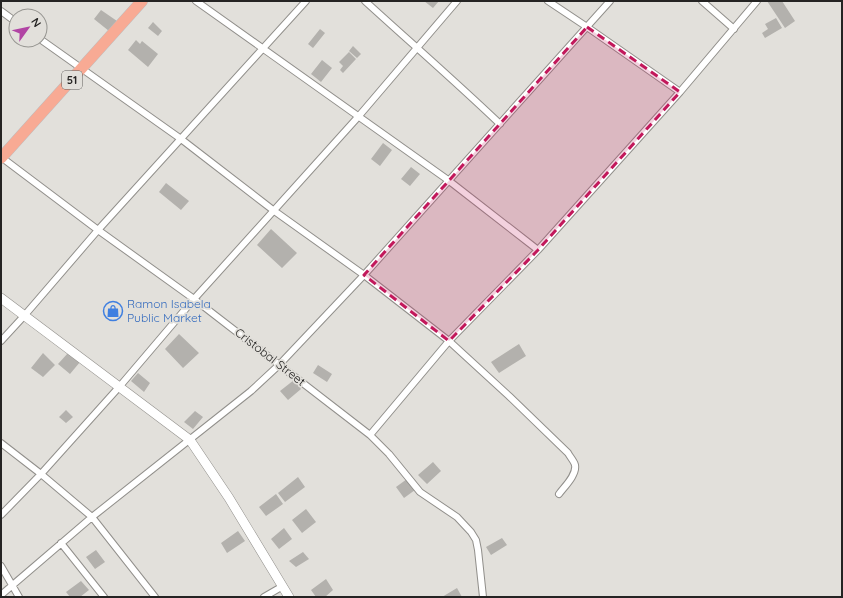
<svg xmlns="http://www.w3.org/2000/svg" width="843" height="598" viewBox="0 0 843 598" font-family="Quicksand,sans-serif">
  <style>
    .building { fill: #b3b1ad }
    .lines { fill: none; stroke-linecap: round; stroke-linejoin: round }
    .minor-casing { stroke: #918f8b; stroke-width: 8 }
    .secondary-casing { stroke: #918f8b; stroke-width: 10 }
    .trunk-casing { stroke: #bebdbd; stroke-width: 12 }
    .minor { stroke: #fff; stroke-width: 6 }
    .secondary { stroke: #fff; stroke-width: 9 }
    .trunk { stroke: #f8aa94; stroke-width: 11 }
    .marked { fill: #c2185b; fill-opacity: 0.2; stroke: #c2185b; stroke-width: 3; stroke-dasharray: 8 5; stroke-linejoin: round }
    .labels { text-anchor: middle; stroke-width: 3.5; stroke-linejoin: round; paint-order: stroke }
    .shield { fill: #e2e0db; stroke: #5e5c5a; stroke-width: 1 }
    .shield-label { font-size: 11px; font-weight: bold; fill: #252423 }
    .shop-label { font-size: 12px; fill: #366cbe; stroke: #e2e0db; text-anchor: start }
    .street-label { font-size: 12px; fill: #252423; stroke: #e2e0db }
  </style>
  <rect width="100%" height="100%" fill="#e2e0db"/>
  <path class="building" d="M424 1H439L433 8Z
    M767 1H782L795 21 785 28Z
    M101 10 117 21 109 31 94 19Z
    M776 18 782 28 765 38 762 33 768 29 765 24Z
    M153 22 162 31 158 36 148 28Z
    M320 29 325 33 313 48 308 44Z
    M136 40 140 44 142 41 158 54 148 67 128 50Z
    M353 46 361 54 357 58 349 51Z
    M349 52 356 59 343 73 340 70 343 66 339 62Z
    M322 60 332 68 321 82 311 74Z
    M383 143 392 150 380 166 371 159Z
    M411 167 420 174 410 186 401 179Z
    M166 183 189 201 181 210 159 192Z
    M271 229 297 253 282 268 257 245Z
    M179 334 199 353 183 368 165 349Z
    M519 344 526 356 499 373 491 362Z
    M43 353 55 365 43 377 31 368Z
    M68 353 80 362 70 374 58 364Z
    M318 365 332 374 327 382 313 373Z
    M138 373 150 383 144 392 131 381Z
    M294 380 301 389 288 400 280 391Z
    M66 410 73 417 66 423 59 417Z
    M195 411 203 417 193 429 184 422Z
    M433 462 441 471 427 484 418 475Z
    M298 477 305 487 285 502 278 493Z
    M407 479 415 490 404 498 396 487Z
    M276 494 283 504 266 516 259 507Z
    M306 509 316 522 302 533 292 520Z
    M284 528 292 539 279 549 271 539Z
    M238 531 245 541 227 553 221 543Z
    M502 538 507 545 491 555 486 547Z
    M96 550 105 562 95 569 86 557Z
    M303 552 309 559 296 567 289 561Z
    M326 579 333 590 325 597H316L311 590Z
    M81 581 89 590 80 597H70L66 592Z
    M457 588 462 597H442Z"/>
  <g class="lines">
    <defs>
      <path id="minor" d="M196 1 448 180 538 250
        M365 1C410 42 456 82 500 124
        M548 1 587 27 680 92
        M702 1 734 29
        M1 11 16 22
        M40 39 181 139 273 210 364 275 449 341 509 396 568 453C570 457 574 461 575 465 577 475 564 487 559 494
        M1 157 98 230 194 299 370 435 389 454 420 492 457 517 471 532 476 540 478 550 483 597
        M1 341 24 316 98 230 306 1
        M370 435 449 341 538 250 680 92 757 1
        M1 443 41 474 92 517 155 597
        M1 515 41 474 120 386 194 299 358 117 457 1
        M61 543 104 597
        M1 566 19 597
        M1 595 92 517 251 391 279 365 364 275 610 1
        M264 597 283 586"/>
      <path id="secondary" d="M1 298 190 440 229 498 289 597"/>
      <path id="trunk" d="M1 158 142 1"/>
    </defs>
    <use href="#minor" class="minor-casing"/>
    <use href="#secondary" class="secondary-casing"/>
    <use href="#trunk" class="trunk-casing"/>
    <use href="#minor" class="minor"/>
    <use href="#secondary" class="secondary"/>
    <use href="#trunk" class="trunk"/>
  </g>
  <path class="marked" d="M587 27 680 92 538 250 449 341 364 275Z"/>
  <defs>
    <symbol id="shop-ring" viewBox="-11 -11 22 22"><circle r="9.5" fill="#e2e0db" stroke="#3f7fe0" stroke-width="1.5"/><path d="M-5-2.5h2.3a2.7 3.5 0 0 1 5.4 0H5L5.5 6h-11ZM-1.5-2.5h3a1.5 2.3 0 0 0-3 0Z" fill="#3f7fe0"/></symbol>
  </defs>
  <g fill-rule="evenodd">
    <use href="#shop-ring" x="102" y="300" width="22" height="22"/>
  </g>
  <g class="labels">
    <rect class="shield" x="62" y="71" width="20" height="18" rx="3"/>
    <g class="shield-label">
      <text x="72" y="84">51</text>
    </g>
    <g class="shop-label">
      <text x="127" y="308">Ramon Isabela<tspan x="127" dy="14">Public Market</tspan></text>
    </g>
    <g class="street-label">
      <text transform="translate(270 357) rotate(38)" y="4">Cristobal Street</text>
    </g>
  </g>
  <rect width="843" height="598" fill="none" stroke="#252423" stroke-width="4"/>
  <g transform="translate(28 28) rotate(57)"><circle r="19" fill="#e2e0db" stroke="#969591"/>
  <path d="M0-3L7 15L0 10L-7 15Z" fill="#b144a4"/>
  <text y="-6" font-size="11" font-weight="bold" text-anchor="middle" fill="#252423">N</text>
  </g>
</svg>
